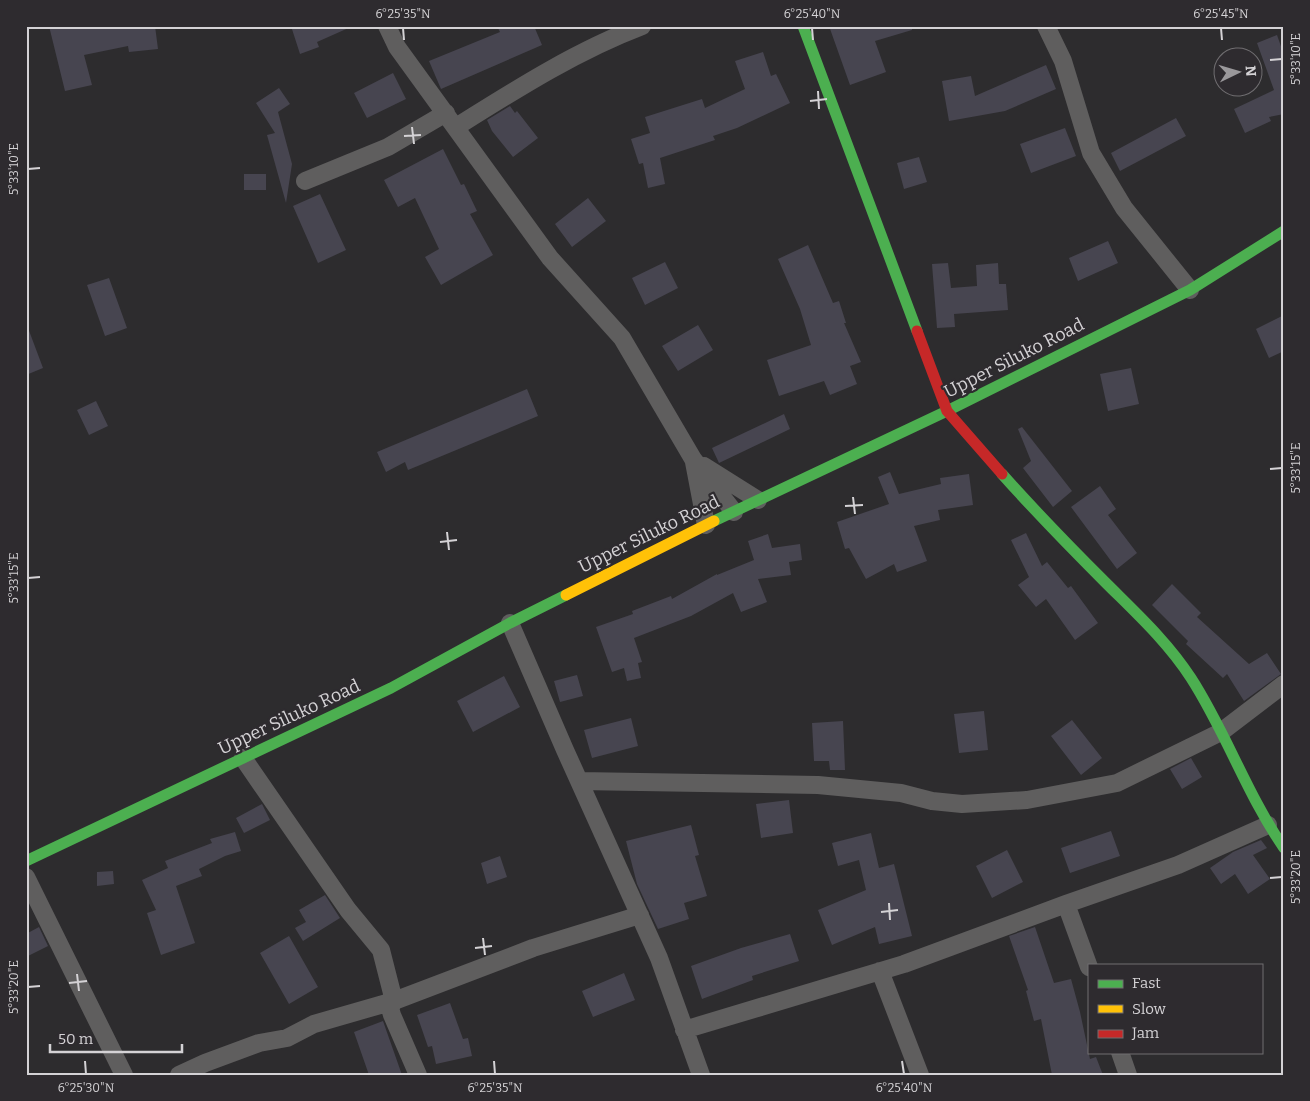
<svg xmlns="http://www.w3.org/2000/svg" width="1310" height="1101" viewBox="0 0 1310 1101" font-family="Bitter,serif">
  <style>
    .building { fill: #474550 }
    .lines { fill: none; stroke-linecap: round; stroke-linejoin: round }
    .street { stroke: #5f5e5e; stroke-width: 18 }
    .fast { stroke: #4caf50; stroke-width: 11 }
    .slow { stroke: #ffc107; stroke-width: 11 }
    .jam { stroke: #c62828; stroke-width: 11 }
    .ticks { fill: none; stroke: #d4d2d5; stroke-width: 2 }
    .labels { text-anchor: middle; stroke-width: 4.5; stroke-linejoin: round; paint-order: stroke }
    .street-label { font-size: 18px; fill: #d4d2d5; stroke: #2e2b2f }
    .neatline { fill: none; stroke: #d4d2d5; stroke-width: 2 }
    .ticks-label { font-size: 12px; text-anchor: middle; fill: #d4d2d5 }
  </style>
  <rect width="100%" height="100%" fill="#2d2c2e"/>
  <path class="building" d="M49 26H155L158 49 129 52 128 46 84 55 92 85 65 91Z
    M291 26H353L317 42 319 47 300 54Z
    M497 26H534L542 45 441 89 429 61 500 32Z
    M829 26H912V30L875 41 886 72 850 85Z
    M1277 35 1284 55V114L1269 117 1271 121 1245 133 1234 109 1274 90 1257 43Z
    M763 52 771 76 776 74 790 103 737 128 713 136 715 140 660 158 665 184 648 188 643 163 639 164 631 139 650 133 645 117 702 99 705 108 745 89 735 61Z
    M1046 65 1056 89 1005 111 949 121 942 81 971 76 975 96Z
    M393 73 406 99 367 118 354 93Z
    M279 88 290 104 278 112 292 164 286 203 267 135 275 133 256 103Z
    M510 106 515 113 517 111 538 138 513 157 492 131 487 120Z
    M1176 118 1186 136 1120 171 1111 153Z
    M1065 128 1076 156 1031 173 1020 144Z
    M443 149 461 185 464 184 477 211 470 214 493 255 441 285 425 257 439 249 415 198 398 207 384 180Z
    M919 157 927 182 904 189 897 163Z
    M244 174H266V190H244Z
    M320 194 346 250 318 263 293 206Z
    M588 198 606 221 572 247 555 224Z
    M1108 241 1118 263 1078 281 1069 258Z
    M808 245 833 303 839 301 846 323H844L861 362 850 366 857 384 830 395 824 381 779 396 767 360 811 345 800 309 778 259Z
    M665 262 678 288 645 305 632 278Z
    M948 263 951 288 977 286 976 265 998 263 999 284H1006L1008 310 954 314 955 327 937 328 932 264Z
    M109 278 127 328 105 336 87 285Z
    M1284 315V351L1269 358 1256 329Z
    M698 325 713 350 678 371 662 346Z
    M26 328H28L43 368 26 375Z
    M1131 368 1139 404 1108 411 1100 374Z
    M527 389 538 416 408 470 405 462 386 472 377 452Z
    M96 401 108 426 89 435 77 410Z
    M784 414 790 429 719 463 712 448Z
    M1022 427 1072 491 1053 507 1023 468 1031 461 1018 429Z
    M890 472 899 494 941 484 940 478 969 474 973 505 938 510 940 520 914 526 927 561 897 572 894 564 866 579 849 548 845 549 837 522 889 504 878 477Z
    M1100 486 1116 509 1108 515 1137 553 1117 569 1071 507Z
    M1026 533 1042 566 1047 562 1068 588 1071 586 1098 623 1075 640 1046 599 1036 607 1018 585 1029 577 1011 540Z
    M768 534 772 548 800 544 802 560 789 562 791 575 758 579 767 602 741 612 733 593 691 616 634 638 642 662 638 663 641 678 627 681 624 668 612 672 596 627 633 614 632 611 671 596 672 599 717 574V575L754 560 748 541Z
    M1172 584 1201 613 1197 617 1249 664 1267 653 1281 674 1244 701 1227 674 1223 678 1186 644 1188 641 1152 605Z
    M577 675 583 696 560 702 554 681Z
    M504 676 520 707 473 732 457 701Z
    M984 711 988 750 959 753 954 714Z
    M631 718 638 746 592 758 584 730Z
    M1072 720 1102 758 1081 775 1051 736Z
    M843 721 845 770H830L829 761H814L812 723Z
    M1191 758 1202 777 1182 789 1170 769Z
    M789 800 793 833 761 838 756 804Z
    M262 804 270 820 244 833 236 818Z
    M691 825 699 855 695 856 707 896 684 903 689 919 658 929 637 884 626 841Z
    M1111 831 1120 856 1070 873 1061 848Z
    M235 832 241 851 225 856 199 869 202 876 176 886 195 943 161 955 147 913 156 910 142 880 168 868 165 861 212 843 210 839Z
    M871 833 879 868 894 864 912 936 879 944 875 927 832 945 818 910 866 890 859 860 838 866 832 843Z
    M1261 840 1267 848 1253 855 1270 879 1248 894 1235 874 1221 884 1210 868 1233 852Z
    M1007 850 1023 882 992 898 976 866Z
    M500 856 507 877 487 884 481 863Z
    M113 871 114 884 97 886V872Z
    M325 895 340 918 303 941 295 928 306 922 299 910Z
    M39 927 48 946 26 957V934Z
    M1035 927 1054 983 1071 979 1080 1012 1090 1059 1096 1057 1103 1075H1052L1041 1019 1034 1021 1026 991 1028 990 1009 936Z
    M790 934 799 961 752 976 753 980 702 999 691 966 741 948Z
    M289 936 318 987 289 1004 260 953Z
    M624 973 635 1000 593 1017 582 991Z
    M450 1003 463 1039 468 1038 472 1056 436 1064 432 1046 428 1047 417 1015Z
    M383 1021 402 1075H369L354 1032Z"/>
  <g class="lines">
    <path class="street" d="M387 26 397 47 550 258 622 338 693 459 734 512
      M1046 26 1063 61 1091 153 1124 208 1190 290
      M456 127C515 90 576 51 642 26
      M305 181 388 147 446 113
      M694 462 706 525
      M704 466 758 500
      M510 623 565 750 659 958 701 1075
      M579 781 818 785 901 793 932 801 962 804 1027 800 1117 783 1221 732 1284 684
      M26 877 124 1075
      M1066 904 1089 967
      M880 971 920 1075
      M684 1030 904 964 1066 904 1178 865 1268 825
      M1120 1052 1128 1075
      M179 1075 205 1063 259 1043 287 1038 314 1024 394 1001 381 950 348 910 243 758
      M418 1075 392 1015 390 1008 394 1001 533 948 640 915"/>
    <path class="fast" d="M803 26 917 331
      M1002 474C1035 511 1070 547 1105 582 1135 612 1167 641 1191 678 1226 732 1247 795 1284 848
      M714 521 947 411 1190 290 1284 231
      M26 861 391 688 510 623 566 595"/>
    <path class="slow" d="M566 595 714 521"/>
    <path class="jam" d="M917 331 947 411 1002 474"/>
  </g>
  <path class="ticks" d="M403 28 404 40M812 28 813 40M1221 28 1222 40M1270 60 1282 59M818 91 819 109M810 101 827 99M412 127 414 144M404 136 421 135M28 169 40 168M1270 469 1282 468M853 497 855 514M845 506 863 505M447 532 449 550M440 542 457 540M28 578 40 577M1270 878 1282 877M889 903 890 920M881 912 898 910M483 938 485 955M475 948 492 946M77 974 79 991M69 983 87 981M28 987 40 986M85 1061 86 1074M494 1061 495 1074M902 1061 904 1074"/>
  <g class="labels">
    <g class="street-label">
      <text transform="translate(1014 358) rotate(-27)" y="6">Upper Siluko Road</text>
      <text transform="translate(649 534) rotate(-26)" y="6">Upper Siluko Road</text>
      <text transform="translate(289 717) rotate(-25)" y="6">Upper Siluko Road</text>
    </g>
  </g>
  <rect width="1310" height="1101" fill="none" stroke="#2e2b2f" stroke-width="55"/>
  <rect x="1088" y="964" width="175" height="90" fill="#2e2b2f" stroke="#706e71"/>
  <rect x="1098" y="980" width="25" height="8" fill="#4caf50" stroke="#706e71"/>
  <text x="1132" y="988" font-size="15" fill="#d4d2d5">Fast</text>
  <rect x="1098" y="1005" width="25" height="8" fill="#ffc107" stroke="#706e71"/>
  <text x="1132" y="1014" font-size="15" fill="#d4d2d5">Slow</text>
  <rect x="1098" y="1030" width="25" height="8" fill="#c62828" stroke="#706e71"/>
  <text x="1132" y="1038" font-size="15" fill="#d4d2d5">Jam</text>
  <g transform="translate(1238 72) rotate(85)"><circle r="24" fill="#2e2b2f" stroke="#706e71"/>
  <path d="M0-4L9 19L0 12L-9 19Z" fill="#9a989b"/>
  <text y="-8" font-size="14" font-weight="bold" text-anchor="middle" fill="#d4d2d5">N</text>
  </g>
  <path d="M50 1044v8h132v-8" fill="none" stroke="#d4d2d5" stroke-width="2.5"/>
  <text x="58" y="1044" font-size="15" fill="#d4d2d5" stroke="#2e2b2f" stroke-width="4" paint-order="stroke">50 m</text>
  <rect x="28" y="28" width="1254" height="1046" class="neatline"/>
  <g class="ticks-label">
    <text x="403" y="18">6°25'35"N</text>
    <text x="812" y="18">6°25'40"N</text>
    <text x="1221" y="18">6°25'45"N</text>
    <text transform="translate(1296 59) rotate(-90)" y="4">5°33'10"E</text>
    <text transform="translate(14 169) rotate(-90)" y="4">5°33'10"E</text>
    <text transform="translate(1296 468) rotate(-90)" y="4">5°33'15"E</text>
    <text transform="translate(14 578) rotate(-90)" y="4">5°33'15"E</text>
    <text transform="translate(1296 877) rotate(-90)" y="4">5°33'20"E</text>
    <text transform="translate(14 987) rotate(-90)" y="4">5°33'20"E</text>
    <text x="86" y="1092">6°25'30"N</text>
    <text x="495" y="1092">6°25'35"N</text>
    <text x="904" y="1092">6°25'40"N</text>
  </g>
</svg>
